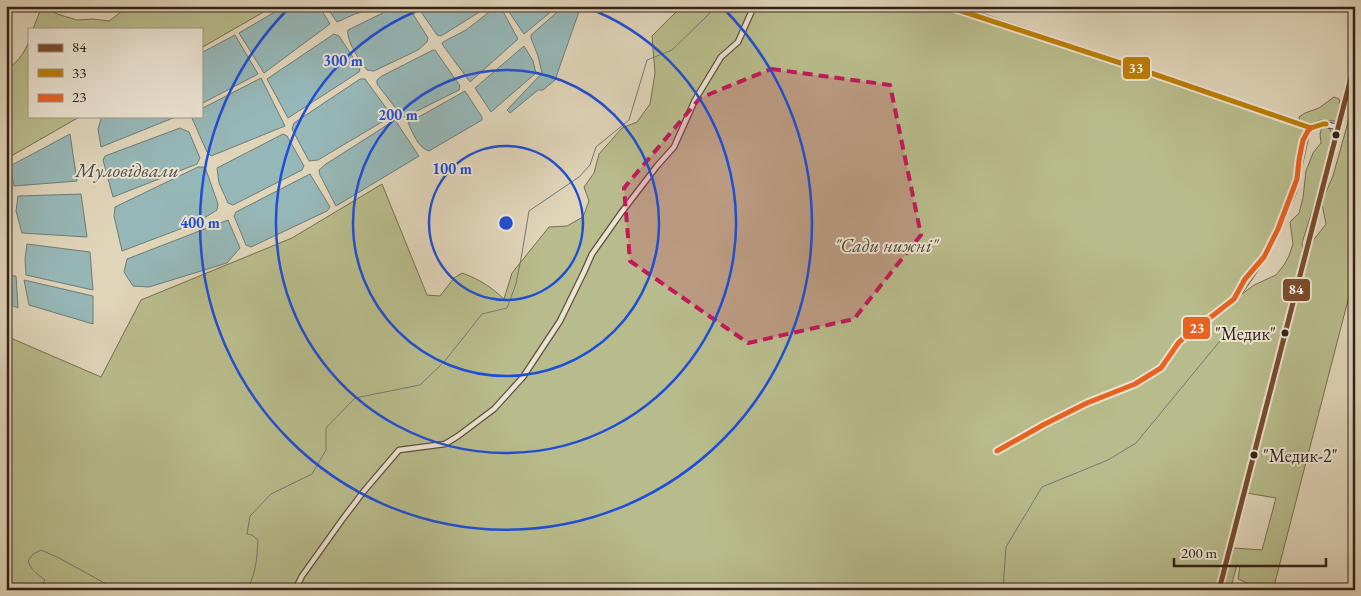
<svg xmlns="http://www.w3.org/2000/svg" width="1361" height="596" viewBox="0 0 1361 596" font-family="'EB Garamond',serif">
  <style>
    .green { fill: #b8bb8b; stroke: #756e51 }
    .water { fill: #96b7b7; stroke: #6e7b77 }
    .lines { fill: none; stroke-linecap: round; stroke-linejoin: round }
    .stream { stroke: #6e7b77; stroke-width: 1 }
    .street-casing { stroke: #5e4e40; stroke-width: 7 }
    .street { stroke: #ebe3d2; stroke-width: 4.5 }
    .bus-1-casing { stroke: #ebe3d2; stroke-width: 9 }
    .bus-2-casing { stroke: #ebe3d2; stroke-width: 9 }
    .bus-3-casing { stroke: #ebe3d2; stroke-width: 9 }
    .bus-1 { stroke: #7a4b2a; stroke-width: 5 }
    .bus-2 { stroke: #bc7e07; stroke-width: 5 }
    .bus-3 { stroke: #e86221; stroke-width: 5 }
    .marked { fill: #c2185b; fill-opacity: 0.2; stroke: #c2185b; stroke-width: 4; stroke-dasharray: 10 6; stroke-linejoin: round }
    .ring { fill: none; stroke: #1d4ed8; stroke-width: 2.5 }
    .bus-dot { fill: #322117; stroke: #ebe3d2; stroke-width: 2 }
    .labels { text-anchor: middle; stroke-width: 4; stroke-linejoin: round; paint-order: stroke }
    .bus-label { font-size: 18px; fill: #322117; stroke: #ebe3d2; text-anchor: end }
    .park-label { font-size: 19px; font-style: italic; fill: #544834; stroke: #ebe3d2 }
    .water-label { font-size: 20px; font-style: italic; fill: #504e47; stroke: #ebe3d2 }
    .centre { fill: #1d4ed8; stroke: #ebe3d2; stroke-width: 2.5 }
    .ring-label { font-size: 15px; text-anchor: middle; font-weight: bold; fill: #1d4ed8; stroke: #ebe3d2; stroke-width: 4; stroke-linejoin: round; paint-order: stroke }
    .line-badge { stroke: #ebe3d2; stroke-width: 2 }
    .badge-label { font-size: 14px; text-anchor: middle; font-weight: bold; fill: #fff }
  </style>
  <rect width="100%" height="100%" fill="#e0d4b9"/>
  <filter id="stains"><feTurbulence type="fractalNoise" baseFrequency=".004" numOctaves="4"/><feColorMatrix values="0 0 0 0 .2 0 0 0 0 .09 0 0 0 0 .02 0 0 0 .5 -.17"/></filter>
  <radialGradient id="worn" r=".72"><stop offset=".6" stop-color="#630" stop-opacity="0"/><stop offset="1" stop-color="#630" stop-opacity=".3"/></radialGradient>
  <path class="green" d="M42 6H44L57 14 77 20 93 19 109 21 129 6H274L201 48V29H33Z
    M682 6H961L1300 122 1299 117 1305 113 1319 108 1334 97 1339 99 1341 107 1338 120 1334 121 1320 120 1310 125 1317 127 1309 136 1296 194 1267 258 1242 294 1254 285 1276 275 1284 265 1289 256 1293 244 1290 222 1299 213 1303 198 1306 171 1313 153 1321 143 1320 134 1322 126 1329 127 1333 136 1316 199 1302 243 1303 249 1308 247 1326 224 1322 204 1325 194 1333 176 1355 97V273L1273 590H1249L1247 583 1238 579 1240 566 1237 565 1230 590H1222L1234 548 1262 550 1276 498 1241 492 1216 590H6V336L101 377 141 300 292 238 382 184 427 295 440 296 454 278 462 273C479 279 491 287 504 299L512 273 549 227 567 226 583 217 589 201 584 187 594 173 599 154 622 128 637 122 650 104 655 73 652 36Z
    M29 41V116H81L6 159V69C17 64 25 52 29 41Z"/>
  <path class="water" d="M285 6H319L330 24 264 73 239 33Z
    M326 6H384L355 14 337 22Z
    M397 6H408L428 38 427 42 418 50 374 71 367 70C360 62 346 40 348 30Z
    M417 6H489L441 36 437 35Z
    M497 6H500L518 39 470 82 442 44 443 42 466 30Z
    M505 6H558L524 34Z
    M564 6H581L555 80 543 90H538L510 113 507 110 542 73 538 56 531 38V35Z
    M334 34 339 36 360 68 359 72 288 118 267 79Z
    M235 35 258 74 201 104V53Z
    M524 46 533 61 536 73 491 112 475 88Z
    M433 50H435L460 86 459 90 405 117 401 115 377 84V80L382 76Z
    M261 78 285 126 211 156 207 152 191 116H201V109Z
    M360 79H365L392 116 318 160 309 161 292 129 294 123Z
    M465 91 482 117V120L429 151C418 148 413 133 408 123Z
    M102 116H178L101 147 98 129Z
    M395 120 419 156 336 206 320 175 319 170 326 164Z
    M180 128 189 132 200 158 197 164 113 197 103 160 105 156Z
    M70 134 77 181 14 186 10 166Z
    M283 134 287 136 304 166 302 170 233 205 228 203 219 183 217 168Z
    M198 167H205L218 204 217 210 196 223 122 251 114 216 115 207Z
    M310 174 330 207 327 211 251 247 246 245 234 216 236 212Z
    M81 194 87 237 22 233 16 211 18 196Z
    M228 220 240 248 227 263 149 287 133 286 124 272 127 259Z
    M27 244 90 252 93 290 26 275 25 259Z
    M6 275 16 276 18 308 6 303Z
    M24 280 93 296V324L29 305Z"/>
  <g class="lines">
    <path class="stream" d="M40 590 45 580C37 574 31 570 28 561L33 554 41 550 59 558 117 590
      M247 590C256 574 257 558 258 540L252 535 247 534 250 516 271 494 312 474 326 450V428L355 398 420 385 444 362 482 314 507 308 516 284 522 253 529 211 579 177 590 165 596 147 629 120 647 60 672 50 708 15 714 6
      M1003 590 1006 547 1042 487 1108 460 1136 443 1229 330"/>
    <defs>
      <path id="street" d="M946 6 1151 73 1311 128 1323 124 1338 127
        M997 451 1043 425 1087 403 1135 384 1161 368 1179 342 1234 299 1245 279 1264 257 1278 229 1297 179 1299 160 1303 140 1308 131 1311 128
        M295 590 302 576 342 520 364 491 399 450 445 444 458 436 494 409 523 377 560 321 584 272 592 254 621 213 657 166 674 147 695 100 721 57 738 42 754 6
        M1219 590 1355 62"/>
    </defs>
    <use href="#street" class="street-casing"/>
    <use href="#street" class="street"/>
    <defs>
      <path id="bus-1" d="M1219 590 1355 62"/>
      <path id="bus-2" d="M946 6 1151 73 1311 128 1323 124H1326"/>
      <path id="bus-3" d="M997 451 1043 425 1087 403 1135 384 1161 368 1179 342 1234 299 1245 279 1264 257 1278 229 1297 179 1299 160 1303 140 1308 131 1311 128"/>
    </defs>
    <use href="#bus-1" class="bus-1-casing"/>
    <use href="#bus-2" class="bus-2-casing"/>
    <use href="#bus-3" class="bus-3-casing"/>
    <use href="#bus-1" class="bus-1"/>
    <use href="#bus-2" class="bus-2"/>
    <use href="#bus-3" class="bus-3"/>
  </g>
  <path class="marked" d="M771 69 890 85 921 235 854 319 748 343 630 261 624 188 700 98Z"/>
  <g class="ring">
    <circle cx="506" cy="223" r="77"/>
    <circle cx="506" cy="223" r="153"/>
    <path d="M585 7A230 230 0 1 1 427 7"/>
    <path d="M722 7A306 306 0 1 1 290 7"/>
  </g>
  <g class="bus-dot">
    <circle cx="1336" cy="135" r="4.5"/>
    <circle cx="1285" cy="333" r="4.5"/>
    <circle cx="1254" cy="455" r="4.5"/>
  </g>
  <g class="labels">
    <g class="bus-label">
      <text x="1276" y="340">"Медик"</text>
      <text x="1263" y="462" text-anchor="start">"Медик-2"</text>
    </g>
    <g class="park-label">
      <text x="886" y="252">"Сади нижні"</text>
    </g>
    <g class="water-label">
      <text x="127" y="177">Муловідвали</text>
    </g>
  </g>
  <circle cx="506" cy="223" r="8" class="centre"/>
  <g class="ring-label">
    <text x="343" y="66">300 m</text>
    <text x="398" y="120">200 m</text>
    <text x="452" y="174">100 m</text>
    <text x="200" y="228">400 m</text>
  </g>
  <g class="line-badge">
    <rect x="1122" y="56" width="29" height="24" rx="5" fill="#bc7e07"/>
    <rect x="1282" y="278" width="29" height="24" rx="5" fill="#7a4b2a"/>
    <rect x="1182" y="316" width="29" height="24" rx="5" fill="#e86221"/>
  </g>
  <g class="badge-label">
    <text x="1136" y="73">33</text>
    <text x="1296" y="294">84</text>
    <text x="1197" y="333">23</text>
  </g>
  <rect width="1361" height="596" fill="none" stroke="#e0d4b9" stroke-width="25"/>
  <rect x="8" y="8" width="1346" height="581" fill="none" stroke="#322117" stroke-width="2.5"/>
  <rect x="12" y="12" width="1336" height="571" fill="none" stroke="#322117"/>
  <rect x="28" y="28" width="175" height="90" fill="#ebe3d2" stroke="#a19587"/>
  <rect x="38" y="44" width="25" height="8" fill="#7a4b2a" stroke="#a19587"/>
  <text x="72" y="52" font-size="15" fill="#322117">84</text>
  <rect x="38" y="69" width="25" height="8" fill="#bc7e07" stroke="#a19587"/>
  <text x="72" y="78" font-size="15" fill="#322117">33</text>
  <rect x="38" y="94" width="25" height="8" fill="#e86221" stroke="#a19587"/>
  <text x="72" y="102" font-size="15" fill="#322117">23</text>
  <path d="M1174 558v8h152v-8" fill="none" stroke="#322117" stroke-width="2.5"/>
  <text x="1181" y="558" font-size="15" fill="#322117" stroke="#ebe3d2" stroke-width="4" paint-order="stroke">200 m</text>
  <rect width="100%" height="100%" filter="url(#stains)"/>
  <rect width="100%" height="100%" fill="url(#worn)"/>
</svg>
